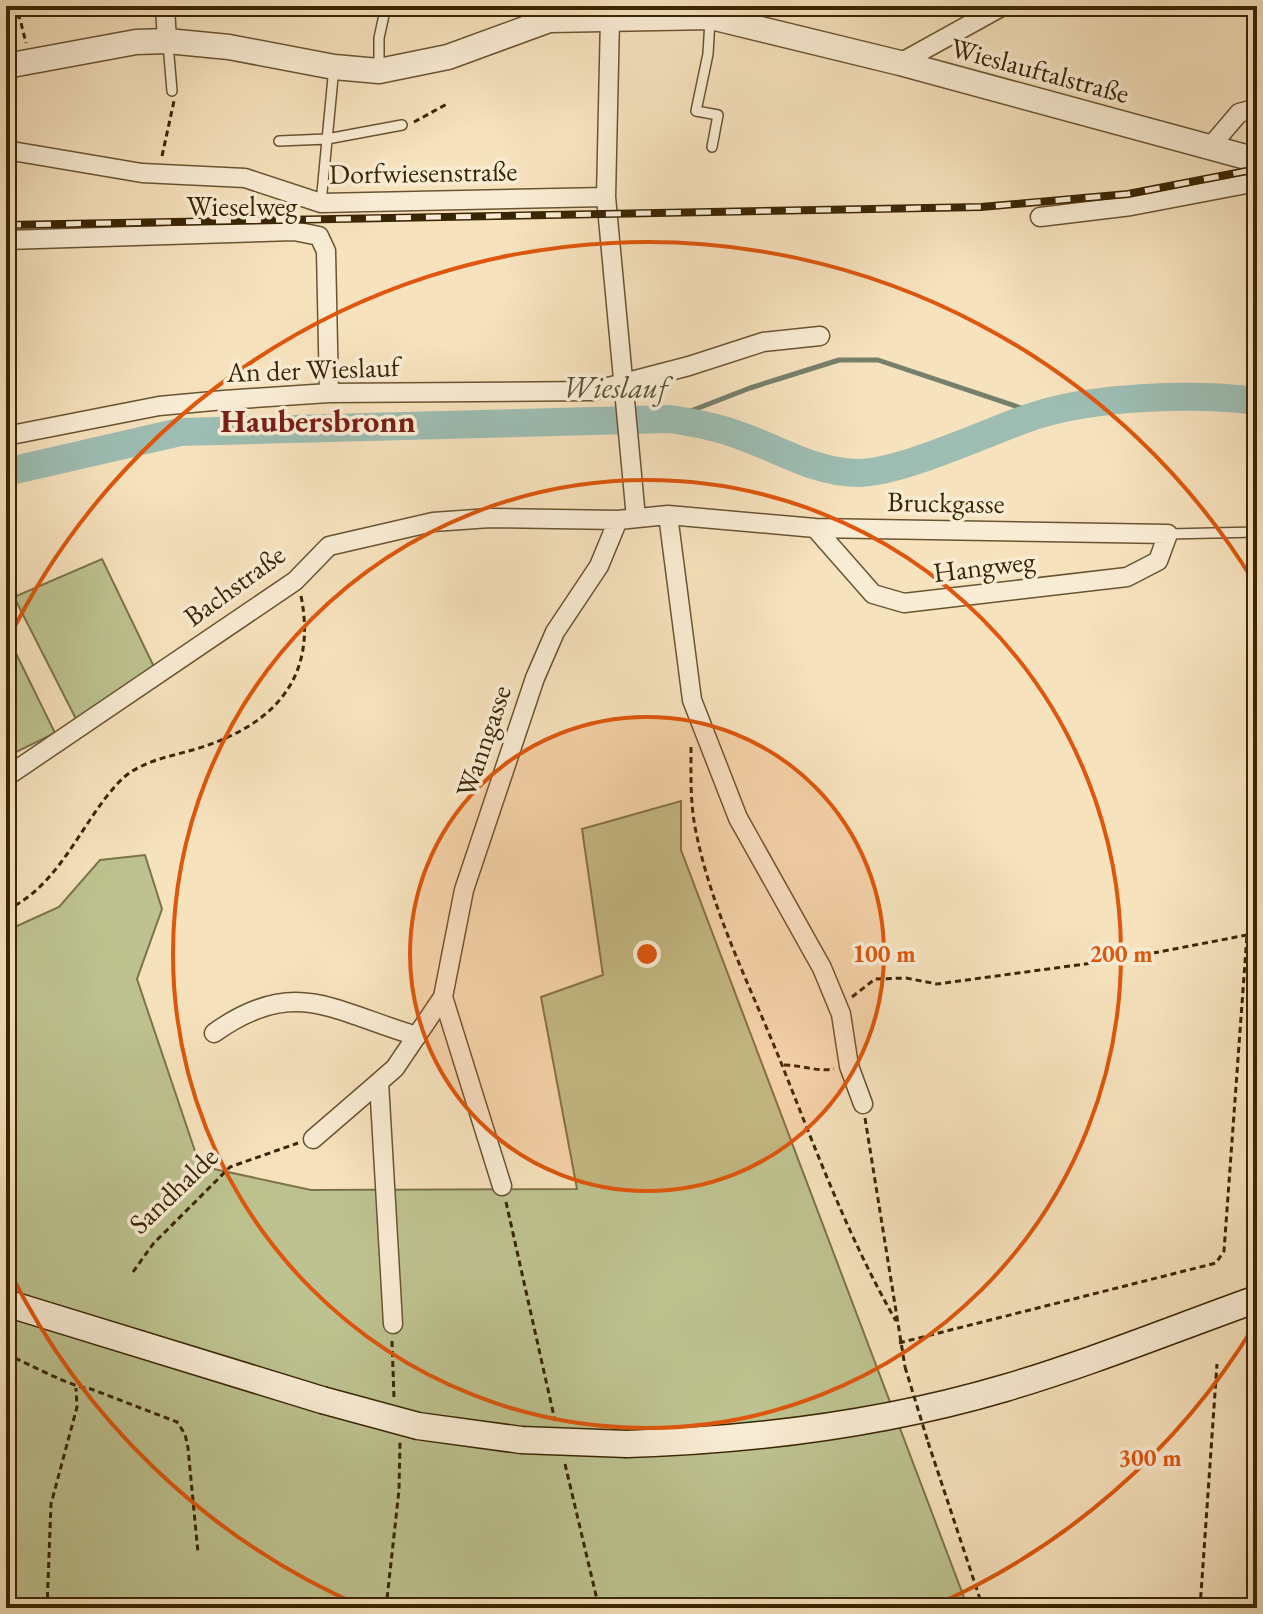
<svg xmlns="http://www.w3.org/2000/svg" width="1263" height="1614" viewBox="0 0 1263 1614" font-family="'EB Garamond',serif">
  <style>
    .green { fill: #bdc390; stroke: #7c7449; stroke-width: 2 }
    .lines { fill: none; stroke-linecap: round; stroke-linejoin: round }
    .stream { stroke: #75806c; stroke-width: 5 }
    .river { stroke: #9dbdb3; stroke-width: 28 }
    .service-casing { stroke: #695431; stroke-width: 12 }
    .minor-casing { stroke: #695431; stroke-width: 21 }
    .tertiary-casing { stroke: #695431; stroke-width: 27 }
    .secondary-casing { stroke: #3a2502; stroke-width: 29 }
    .path { stroke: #3a2502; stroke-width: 3; stroke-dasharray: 6 4; stroke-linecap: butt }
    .service { stroke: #f9ecd4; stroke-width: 9 }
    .minor { stroke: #f9ecd4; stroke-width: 18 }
    .tertiary { stroke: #f9ecd4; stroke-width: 24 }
    .secondary { stroke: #f9ecd4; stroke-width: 26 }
    .rail-casing { stroke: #3a2502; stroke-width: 8 }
    .rail { stroke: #f9ecd4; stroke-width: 5; stroke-dasharray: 15; stroke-linecap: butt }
    .secondary-bridge-casing { stroke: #3a2502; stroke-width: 29; stroke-linecap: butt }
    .path-bridge { stroke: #3a2502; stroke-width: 3; stroke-dasharray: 6 4; stroke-linecap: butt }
    .secondary-bridge { stroke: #f9ecd4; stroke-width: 26 }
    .ring { fill: none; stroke: #df560c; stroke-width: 4 }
    .labels { text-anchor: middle; stroke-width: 7; stroke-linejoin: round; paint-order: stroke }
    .street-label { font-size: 28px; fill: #3a2502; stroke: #f9ecd4 }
    .water-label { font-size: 30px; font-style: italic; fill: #585337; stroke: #f9ecd4 }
    .quarter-label { font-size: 32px; font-weight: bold; fill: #7a1f14; stroke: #f9ecd4 }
    .centre { fill: #df560c; stroke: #f9ecd4; stroke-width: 4 }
    .ring-label { font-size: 24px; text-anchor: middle; font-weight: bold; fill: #df560c; stroke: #f9ecd4; stroke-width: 7; stroke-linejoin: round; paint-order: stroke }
  </style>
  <rect width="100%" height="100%" fill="#f6e2bd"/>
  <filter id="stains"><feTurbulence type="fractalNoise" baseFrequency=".0025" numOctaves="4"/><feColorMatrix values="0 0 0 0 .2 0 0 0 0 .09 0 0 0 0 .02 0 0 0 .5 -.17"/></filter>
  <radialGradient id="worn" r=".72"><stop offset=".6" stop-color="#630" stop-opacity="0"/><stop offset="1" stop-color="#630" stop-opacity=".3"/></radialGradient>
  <path class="green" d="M102 559 155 669 78 723 14 597Z
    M6 633 55 733 6 757Z
    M681 801V850L968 1608H6V931L59 907 100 860 145 855 162 909 137 979 200 1166 311 1190 577 1189 541 997 603 975 582 829Z"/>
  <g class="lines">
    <path class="stream" d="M670 419 750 388 839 360H878L1039 414"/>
    <path class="river" d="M6 472 180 432 670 419C695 423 718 427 741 436 779 449 814 472 856 473 900 474 989 431 1034 416 1095 396 1194 393 1257 401"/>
    <defs>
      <path id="service" d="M710 20 708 54 696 111 718 115 712 147
        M168 44 172 91
        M379 71V38L386 6
        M279 141 327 139 402 125
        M321 203 334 67
        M1168 534 1257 532"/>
      <path id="minor" d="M165 6 167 41
        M610 18 606 197 636 518
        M900 63 1003 6
        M1210 147 1239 113 1257 108
        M6 150 142 173 245 178 321 203 606 197
        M1040 217 1131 206 1257 182
        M6 240 294 231 319 236 326 251 329 393
        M6 436 159 406 224 400 329 393 593 391 689 366 763 342 820 336
        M668 515 692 700 738 818 822 968 841 1014 849 1066 863 1104
        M6 777 295 581 329 546 433 522 490 518 618 520 668 515 815 528 1168 534 1158 561 1127 577 904 603 873 594 815 528
        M443 997 502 1186
        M214 1033C295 975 334 1012 417 1036
        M313 1139 379 1082
        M393 1324 379 1082 395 1068 443 997 464 890 535 678 555 632 599 566 618 520"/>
      <path id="tertiary" d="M6 66 136 42 167 41 229 47 334 67 379 71 448 57 549 20 711 17 900 63 1257 160"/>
      <path id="secondary" d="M6 1303 322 1400
        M627 1444C754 1440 883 1424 1005 1388 1090 1363 1173 1329 1257 1299"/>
    </defs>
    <use href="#service" class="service-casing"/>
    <use href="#minor" class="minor-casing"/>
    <use href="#tertiary" class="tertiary-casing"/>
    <use href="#secondary" class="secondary-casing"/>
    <path class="path" d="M11 6 20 19 26 43
      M414 122 447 104
      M162 156 174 101
      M691 747C691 776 690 804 696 832 712 911 750 986 780 1060 815 1148 849 1239 896 1321
      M6 910C60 886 81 822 119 782 139 761 169 757 196 749 272 726 318 680 301 596
      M852 997 875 979 906 978 937 984 1122 959 1247 935
      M784 1065C803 1065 815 1072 834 1069
      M865 1118 905 1367
      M506 1202 555 1421
      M133 1272 153 1244 230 1167 298 1143
      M392 1341 394 1398
      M899 1343 1216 1263 1224 1251 1247 935 1257 933
      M6 1354C27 1363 73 1388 91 1389L177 1422 185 1434 188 1448 198 1553
      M928 1442 983 1608
      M565 1464 599 1608
      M47 1608 51 1504 77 1407 76 1388
      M386 1608 399 1490 400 1441
      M1200 1608 1217 1364"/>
    <use href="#service" class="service"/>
    <use href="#minor" class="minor"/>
    <use href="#tertiary" class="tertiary"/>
    <use href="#secondary" class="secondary"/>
    <defs>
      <path id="rail" d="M6 225 981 207 1128 194 1257 169"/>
    </defs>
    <use href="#rail" class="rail-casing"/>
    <use href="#rail" class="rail"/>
    <defs>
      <path id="secondary-bridge" d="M322 1400 418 1426 521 1440 627 1444"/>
    </defs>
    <use href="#secondary-bridge" class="secondary-bridge-casing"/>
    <path class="path-bridge" d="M905 1367 928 1442"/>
    <use href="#secondary-bridge" class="secondary-bridge"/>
  </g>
  <circle cx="647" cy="954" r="237" fill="#df560c" fill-opacity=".12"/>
  <g class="ring">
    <circle cx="647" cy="954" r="237"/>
    <circle cx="647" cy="954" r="474"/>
    <path d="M1254 1326A712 712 0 0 1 931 1607M363 1607A712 712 0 0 1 7 1266M7 642A712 712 0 0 1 1254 582"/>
  </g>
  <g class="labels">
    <g class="street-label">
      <text transform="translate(1040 70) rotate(15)" y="10">Wieslauftalstraße</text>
      <text transform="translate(423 172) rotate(-1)" y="10">Dorfwiesenstraße</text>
      <text x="242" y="216">Wieselweg</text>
      <text transform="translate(313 369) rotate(-2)" y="10">An der Wieslauf</text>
      <text transform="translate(946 502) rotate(1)" y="10">Bruckgasse</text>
      <text transform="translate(984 566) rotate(-7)" y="10">Hangweg</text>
      <text transform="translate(234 585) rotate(-36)" y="10">Bachstraße</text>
      <text transform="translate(483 741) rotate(-71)" y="10">Wanngasse</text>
      <text transform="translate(173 1190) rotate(-44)" y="10">Sandhalde</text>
    </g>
    <g class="water-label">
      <text x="615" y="398">Wieslauf</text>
    </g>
    <g class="quarter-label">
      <text x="318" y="432">Haubersbronn</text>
    </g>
  </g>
  <circle cx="647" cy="954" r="12" class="centre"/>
  <g class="ring-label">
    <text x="884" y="962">100 m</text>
    <text x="1121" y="962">200 m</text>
    <text x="1150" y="1466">300 m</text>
  </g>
  <rect width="1263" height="1614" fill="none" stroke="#f6e2bd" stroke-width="32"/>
  <rect x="8" y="8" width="1247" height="1598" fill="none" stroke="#3a2502" stroke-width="4"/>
  <rect x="16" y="16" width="1231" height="1582" fill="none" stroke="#3a2502" stroke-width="2"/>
  <rect width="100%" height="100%" filter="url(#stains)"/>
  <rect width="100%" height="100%" fill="url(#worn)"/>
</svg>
